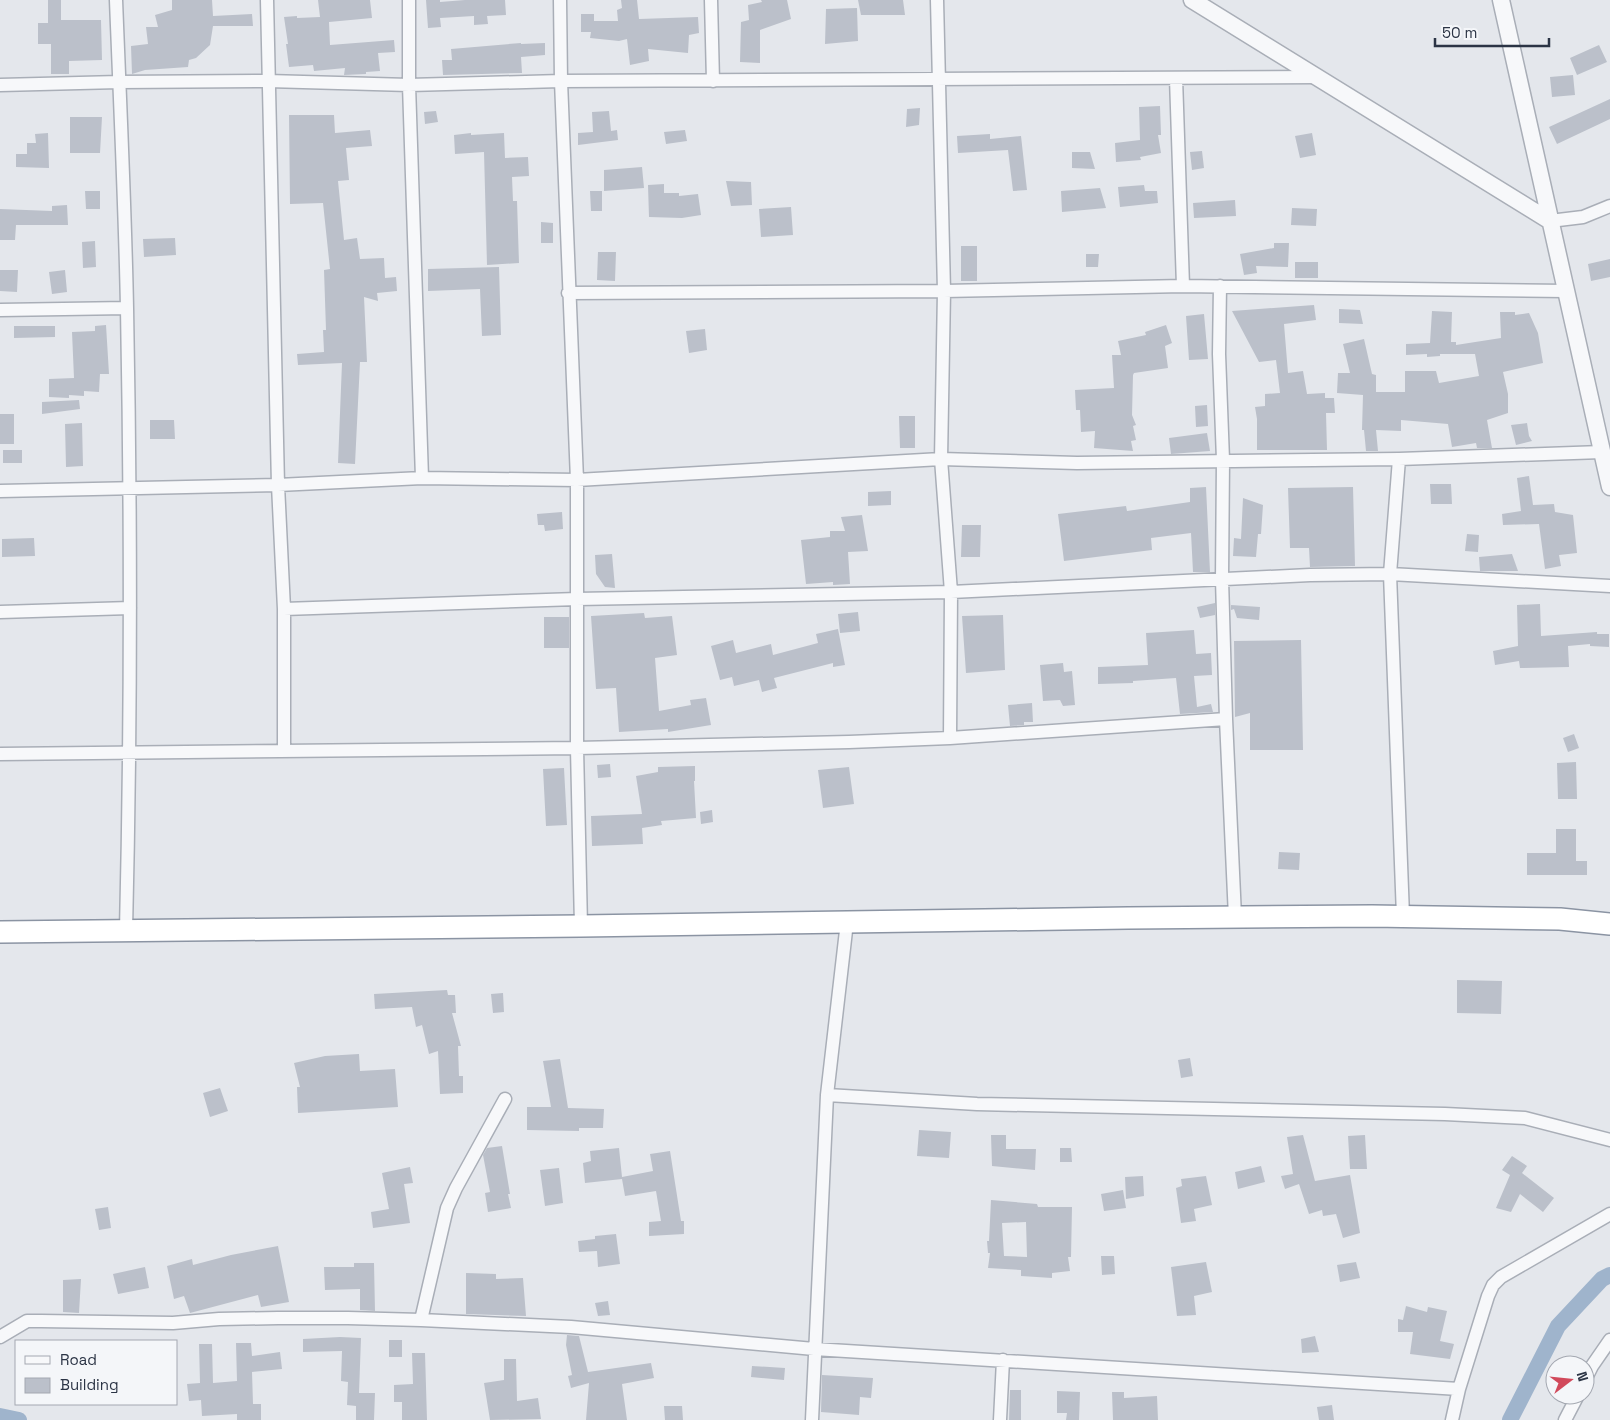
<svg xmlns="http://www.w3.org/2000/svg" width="1610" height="1420" viewBox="0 0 1610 1420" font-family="'Space Grotesk',sans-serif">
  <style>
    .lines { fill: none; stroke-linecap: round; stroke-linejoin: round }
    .canal { stroke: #9fb4cc; stroke-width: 16 }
    .building { fill: #bbc0ca; fill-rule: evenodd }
    .minor-casing { stroke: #a9aeb7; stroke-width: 15 }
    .tertiary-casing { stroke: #a9aeb7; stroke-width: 19 }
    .trunk-casing { stroke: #8b94a3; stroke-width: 24 }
    .minor { stroke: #f7f8fa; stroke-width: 12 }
    .tertiary { stroke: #f7f8fa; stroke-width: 16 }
    .trunk { stroke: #fff; stroke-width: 21 }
  </style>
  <rect width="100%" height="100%" fill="#e4e7ec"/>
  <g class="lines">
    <path class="canal" d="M0 1416 19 1420
      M1510 1420 1558 1326 1602 1279 1610 1275"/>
  </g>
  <path class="building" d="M48 0H61V20H101L102 60 69 61V74H51V44H38V23H48Z
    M172 0H212L213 16 252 14 253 26H213L210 45 196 58 189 60 188 67 145 70 132 74 131 46 148 44 146 27H158L155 15 172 10Z
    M318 0H370L372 18 329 22 330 45 394 40 395 52 378 53 380 71 366 72V74L344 75 345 68 314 71 313 65 289 67 286 44H288L284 17 297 16V18L320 17Z
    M426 0H440V2L465 0H505L506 15 487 16 488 24 474 25V16L440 18 441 27 428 28Z
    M621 0H637L639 19 698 17 699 33 689 35 688 53 648 49 649 61 630 65 627 39 619 41 590 38 591 32H581V14H594V21H618L617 10 622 8Z
    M761 0H787L791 19 760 30V63L740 62 741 22 749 20 748 5 762 2Z
    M858 0H903L905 15H861Z
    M857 8 858 41 825 44 826 9Z
    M521 43V44L545 43V55L521 57 522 73 443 75 442 60H452L451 49Z
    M1599 45 1607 62 1577 75 1570 58Z
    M1573 75 1575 95 1552 97 1550 77Z
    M1610 99V119L1557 144 1549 127Z
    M1160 106 1161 135H1158L1161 153 1140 157 1141 160 1116 162 1115 143 1140 140 1139 107Z
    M920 108 919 125 906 127 907 109Z
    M436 111 438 122 425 124 424 112Z
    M609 111 611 131 617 130 618 140 578 145V133L593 132 592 112Z
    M289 115H334L335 133 370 130 372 146 346 148 349 180 338 181 344 240 357 238 360 259 384 258 385 278 396 277 397 291 377 293 378 301 364 297 367 362H360L355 464 338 463 342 363 298 365 297 354 324 352 323 330H326L324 270 330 269 323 203 290 204Z
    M70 117H102L100 153H70Z
    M685 130 687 141 666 144 664 132Z
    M48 133 49 168 16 167V154H27V143H36L35 134Z
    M471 133V135L504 133 505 158 528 157 529 176 512 177 513 201H517L519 263 487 265 484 152 455 154 454 135Z
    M1312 133 1316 155 1300 158 1295 136Z
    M990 134V139L1021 136 1027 190 1013 191 1008 150 958 153 957 136Z
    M1202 151 1204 168 1192 170 1190 152Z
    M1072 152H1090L1095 169 1072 168Z
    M642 167 644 188 604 191V170Z
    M726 181 751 182 752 205 731 206Z
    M664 184V193H679V196L698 194 701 215 682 218 649 217 648 185Z
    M1144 185 1145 191H1157L1158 203 1120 207 1118 187Z
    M1100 188 1106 208 1062 212 1061 191Z
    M85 191H100V209H86Z
    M590 191H602V211H591Z
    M1235 200 1236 216 1194 218 1193 203Z
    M67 205 68 225H16L15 240H0V209L52 211V206Z
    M791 207 793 235 761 237 759 209Z
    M1292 208 1317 209 1316 226 1291 225Z
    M541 222 553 223V243H541Z
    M175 238 176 255 144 257 143 239Z
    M95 241 96 267 83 268 82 242Z
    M1274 243H1289L1288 267 1256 266 1257 273 1244 275 1240 254 1274 248Z
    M961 246H977V281H961Z
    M598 252H616L615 281 597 280Z
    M1086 254H1099L1098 267H1086Z
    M1610 259V277L1591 281 1588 264Z
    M1295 262H1318V278H1295Z
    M499 267 501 335 482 336 480 289 428 291V269Z
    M0 270H18L17 292 0 291Z
    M65 270 67 292 52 294 49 272Z
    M1314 305 1316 320 1284 324 1288 373 1303 371 1307 394 1325 393V398H1334L1335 413H1326L1327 450H1257V419L1255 407 1265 406V394L1280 393 1276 360 1259 362 1232 311Z
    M1339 309 1360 310 1363 324 1339 323Z
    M1432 311 1452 312 1451 342H1456V345L1501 338 1500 312H1515V315L1529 313 1538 333 1543 363 1503 372 1508 394V413L1487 420 1492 448H1477L1476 443 1452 447 1448 424 1401 420V431L1376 430 1378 451H1366L1364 430H1362L1363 395 1337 393 1338 373H1350L1343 344 1364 339 1372 374 1376 375V392H1405V371H1436L1439 383 1479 376 1475 354H1440V356L1427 357V354L1406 355V344L1430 343Z
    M1204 314 1208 359 1189 360 1186 316Z
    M106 325 109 374H100L99 392 84 391V396L69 395V398L49 397V379L74 378 72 332 95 331V326Z
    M1166 325 1172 343 1165 346 1168 368 1134 373 1133 375 1132 415 1136 425 1133 426 1136 440 1131 441 1133 451 1094 448 1095 431 1081 432 1080 410H1076L1075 390 1114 388 1112 355H1121L1118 341 1146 335 1145 332Z
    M14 326H55V337L14 338Z
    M705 329 707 350 689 353 686 331Z
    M79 400 80 409 42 414V402Z
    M1207 405 1208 426 1196 427 1195 406Z
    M0 414H14V444H0Z
    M899 416H915V448H900Z
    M150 420H174L175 439H150Z
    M82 423 83 466 66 467 65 424Z
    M1527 423 1529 436 1532 441 1516 445 1511 425Z
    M1207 433 1210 451 1171 454 1169 438Z
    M3 450H22V463H3Z
    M1529 476 1533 505 1554 504 1555 512 1573 515 1577 553 1559 555 1561 566 1545 569 1539 524 1503 525 1502 514 1521 511 1517 478Z
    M1430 484H1451L1452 504H1431Z
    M1206 487 1210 572H1193L1191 533 1151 538 1152 550 1064 561 1058 514 1126 506 1127 511 1190 502V488Z
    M1353 487 1355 566 1310 567 1309 548H1290L1288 488Z
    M891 491V505L868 506V492Z
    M1243 498 1263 505 1261 534H1258L1256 557 1233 556 1234 538 1241 539Z
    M562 512 563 529 545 531 544 525H538L537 514Z
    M862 515 868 551 848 552 850 584 833 585V582L806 584 801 540 830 537V531H845L841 517Z
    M962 525H981L980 557H961Z
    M1467 534 1479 535 1478 552 1465 551Z
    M34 538 35 556 2 557V539Z
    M612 554 615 588 605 587 596 574 595 555Z
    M1512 554 1518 571H1480L1479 557Z
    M1215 603V615L1200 618 1197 607Z
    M1540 604 1541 636 1597 632V634H1609V647L1590 646V644L1568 646 1569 667 1520 668 1519 661 1495 665 1493 651 1518 646 1517 605Z
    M1231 605 1260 607 1259 620 1237 618 1234 609 1231 610Z
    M858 612 860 631 840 633 838 614Z
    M644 613 645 618 672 616 677 655 655 658 659 711 691 705 690 700 706 698 711 725 668 732V729L619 732 616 688 596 689 591 616Z
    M1003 615 1005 670 966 673 962 616Z
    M544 617H569V648H544Z
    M838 629 845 665 833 667V663L774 678 777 688 762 692 759 680 734 686 732 677 720 680 711 646 733 640 736 653 771 644 773 655 818 643 816 634Z
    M1194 630 1196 654 1211 653 1212 675 1194 676 1197 707 1211 704 1213 712 1180 714 1176 678 1133 681V683L1098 684V667L1148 665 1146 633Z
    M1301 640 1303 750H1250V713L1235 717 1234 641Z
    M1063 663 1064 672 1072 671 1075 705 1063 706 1060 700 1043 701 1040 665Z
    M1032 703 1033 722H1024V725L1010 726 1008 705Z
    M1574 734 1579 748 1568 752 1563 738Z
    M1576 762 1577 799H1558L1557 763Z
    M610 764 611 777 598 778 597 765Z
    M695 766V781H694L696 818 661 821 662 825 642 828 643 844 592 846 591 816 642 814 636 776 658 772V767Z
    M849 767 854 804 823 808 818 770Z
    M564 768 567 825 546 826 543 769Z
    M712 810 713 822 701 824 700 812Z
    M1556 829H1576V861H1587V875H1527V853H1556Z
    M1279 852 1300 853 1299 870 1278 869Z
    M1457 980 1502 981 1501 1014 1457 1013Z
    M447 990 448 995H455L456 1013H452L461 1046H458L459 1076H463V1093L440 1094 438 1051 429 1054 422 1025 416 1027 412 1007 375 1009 374 994Z
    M503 993 504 1012 493 1013 491 994Z
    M359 1054 360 1071 395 1069 398 1107 298 1113 297 1087H300L294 1063 325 1056Z
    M1190 1058 1193 1076 1181 1078 1178 1060Z
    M560 1059 568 1108 604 1109 603 1128H579V1131L527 1130V1107H551L543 1061Z
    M220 1088 228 1111 210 1117 203 1093Z
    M919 1130 951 1132 949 1158 917 1156Z
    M991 1135H1006V1149H1036L1035 1170 992 1166Z
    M1303 1135 1315 1181 1350 1175 1360 1233 1343 1238 1336 1214 1323 1216 1322 1210 1309 1214 1299 1184 1285 1189 1281 1176 1293 1174 1287 1137Z
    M1365 1135 1367 1169H1350L1348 1136Z
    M502 1146 510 1194H508L511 1208 488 1212 485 1193 490 1192 483 1155 487 1148Z
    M619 1148 622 1177 653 1171 650 1154 670 1151 681 1221H684V1234L649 1236V1222L661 1221 656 1191 625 1196 622 1179 585 1183 583 1163 591 1161 590 1151Z
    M1060 1148H1071L1072 1162H1060Z
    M1512 1156 1527 1166 1522 1173 1554 1198 1543 1212 1520 1194 1511 1212 1496 1208 1510 1175 1502 1170Z
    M1261 1166 1265 1182 1238 1189 1235 1172Z
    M410 1167 413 1183 404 1184 410 1223 373 1228 371 1212 389 1209 382 1173Z
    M559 1168 563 1203 545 1206 540 1170Z
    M1143 1176 1144 1196 1126 1199 1125 1177Z
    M1206 1176 1212 1205 1194 1209 1196 1221 1181 1223 1176 1188 1182 1186 1181 1179Z
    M1123 1190 1126 1208 1104 1211 1101 1194Z
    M991 1200 1037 1204 1038 1207H1072L1071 1257H1068L1070 1271 1052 1273V1278L1021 1276V1270L988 1268 990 1253H988L987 1241H989ZM1026 1222 1027 1257 1004 1256 1002 1223Z
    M108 1207 111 1228 99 1230 95 1209Z
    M616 1234 620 1264 598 1267 597 1251 579 1252 578 1241 595 1239V1236Z
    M278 1246 289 1302 261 1307 258 1295 190 1313 184 1296 174 1299 167 1266 192 1259 193 1265 231 1255Z
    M1101 1256H1114L1115 1274 1102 1275Z
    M1206 1262 1212 1292 1194 1296 1196 1315 1177 1316 1171 1267Z
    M1356 1262 1360 1278 1340 1282 1337 1265Z
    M354 1263H374L375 1311 360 1310V1289L325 1290 324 1267H354Z
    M145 1267 149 1288 118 1294 113 1274Z
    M466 1273 496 1274V1279L523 1278 526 1316 466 1314Z
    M81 1279 79 1313 63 1312V1280Z
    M608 1301 610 1315 598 1316 595 1303Z
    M1406 1306 1427 1312 1428 1307 1447 1311 1440 1341 1454 1344 1450 1359 1410 1354 1413 1332H1398V1319L1403 1320Z
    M567 1335 579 1336 588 1372 651 1363 654 1378 622 1384 627 1420H586L589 1383 571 1388 568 1376 572 1375 566 1345Z
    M1315 1336 1319 1352 1302 1353 1301 1339Z
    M340 1337 361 1338 359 1393H375L374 1420H356V1406L347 1405 348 1382 341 1381 342 1351 303 1352V1339Z
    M389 1340H402V1357H389Z
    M236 1343H251L252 1356 280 1352 282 1369 252 1372 253 1404H261V1420H237V1414L202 1416 201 1400 189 1401 187 1384 200 1383 199 1344H212L213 1383 237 1381Z
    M412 1353H425L427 1420H402V1402H394V1385L413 1384Z
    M504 1359H516L517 1401 538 1398 541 1419 490 1420 484 1383 504 1380Z
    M752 1366 785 1368 784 1380 751 1377Z
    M822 1375 873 1378 871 1398 860 1397 859 1415 821 1412Z
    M1010 1390H1021V1420H1009Z
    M1057 1391 1080 1392 1079 1420H1066L1067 1413H1057Z
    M1112 1392H1124V1398L1157 1396 1158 1420H1113Z
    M1332 1405 1334 1420H1319L1317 1407Z
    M664 1406H682L683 1420H665Z"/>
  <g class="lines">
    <defs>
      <path id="minor" d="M116 0C120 103 125 205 127 308 131 515 131 723 126 930
        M267 0 278 485 284 609V751
        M409 0V85L422 478
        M560 0 561 81 577 480V748L581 926
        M711 0 713 81
        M937 0 944 291 941 459 951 592 950 738
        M1176 78 1183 286
        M0 85 119 82 268 81 409 85 561 81 1317 77
        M1550 221 1583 217 1610 206
        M1220 286 1219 354 1223 460 1222 579 1226 719 1235 917
        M568 293 944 291 1183 286 1566 291
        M0 310 127 308
        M1399 459 1390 574 1403 916
        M0 491 278 485 422 478 577 480 941 459 1077 463 1399 459 1602 452
        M284 609 577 599 951 592 1310 575 1390 574 1610 586
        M0 612 130 608
        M0 754 577 748 849 742 950 738 1226 719
        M827 1095 977 1104 1445 1114 1525 1118 1610 1140
        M421 1320 447 1208 456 1188 505 1099
        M0 1337 27 1321H41L173 1323 219 1319 278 1318H348L421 1320 571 1327 814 1349 1459 1389
        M1585 1380 1592 1366 1610 1340
        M812 1420 827 1095 847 922
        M1000 1420 1003 1360
        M1452 1420 1459 1389 1488 1296 1493 1285 1501 1277 1610 1214
        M1565 1420 1578 1395"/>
      <path id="tertiary" d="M1192 0 1550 221
        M1501 0 1610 487"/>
      <path id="trunk" d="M0 932 581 926 1128 918 1372 916 1560 919 1610 924"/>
    </defs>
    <use href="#minor" class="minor-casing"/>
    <use href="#tertiary" class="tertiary-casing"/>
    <use href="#trunk" class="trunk-casing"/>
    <use href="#minor" class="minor"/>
    <use href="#tertiary" class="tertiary"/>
    <use href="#trunk" class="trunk"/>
  </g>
  <rect x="15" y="1340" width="162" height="65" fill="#f4f6f9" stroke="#a4a8b1"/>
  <rect x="25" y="1356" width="25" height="8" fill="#f7f8fa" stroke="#a4a8b1"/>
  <text x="60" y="1365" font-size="15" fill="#2b3445">Road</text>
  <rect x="25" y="1378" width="25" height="15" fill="#bbc0ca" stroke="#a4a8b1"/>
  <text x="60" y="1390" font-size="15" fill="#2b3445">Building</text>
  <g transform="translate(1570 1380) rotate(74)"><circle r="24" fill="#f4f6f9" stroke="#a4a8b1"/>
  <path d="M0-4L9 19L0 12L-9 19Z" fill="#d1495b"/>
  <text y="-8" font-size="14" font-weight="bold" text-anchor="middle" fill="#2b3445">N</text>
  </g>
  <path d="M1435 38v8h114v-8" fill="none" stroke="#2b3445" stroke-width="2.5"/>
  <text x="1442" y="38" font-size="15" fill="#2b3445" stroke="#f4f6f9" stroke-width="4" paint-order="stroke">50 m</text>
</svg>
